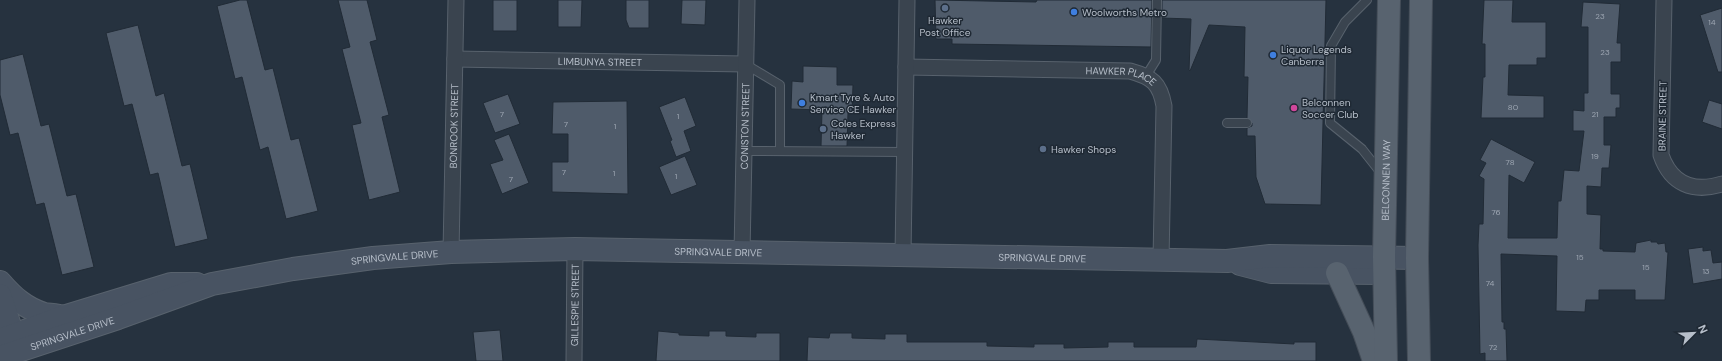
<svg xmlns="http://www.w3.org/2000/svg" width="1722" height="361" viewBox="0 0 1722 361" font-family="'DM Sans',sans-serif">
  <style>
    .building { fill: #4f5b6a; stroke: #212b36 }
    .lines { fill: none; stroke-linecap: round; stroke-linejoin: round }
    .lane-casing { stroke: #58626d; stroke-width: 10 }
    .street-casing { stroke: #58626d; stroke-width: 17 }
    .secondary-casing { stroke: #58626d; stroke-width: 24 }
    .primary-casing { stroke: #444d58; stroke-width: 24 }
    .lane { stroke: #3a444f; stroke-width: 8 }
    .street { stroke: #3a444f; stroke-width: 15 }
    .secondary { stroke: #485362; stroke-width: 22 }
    .primary { stroke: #58636f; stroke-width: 22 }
    .service-dot { fill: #5c6f8a; stroke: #1f2934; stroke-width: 1.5 }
    .shop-dot { fill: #3f7fe0; stroke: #1f2934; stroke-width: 1.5 }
    .hotel-dot { fill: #d1479c; stroke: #1f2934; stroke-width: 1.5 }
    .labels { text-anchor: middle; stroke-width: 3; stroke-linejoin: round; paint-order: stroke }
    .number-label { font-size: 8px; fill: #9da6b2 }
    .poi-label { font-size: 10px; fill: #b7bfca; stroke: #1f2934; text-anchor: start }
    .street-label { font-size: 10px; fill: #b7bfca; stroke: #1f2934 }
  </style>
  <rect width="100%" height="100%" fill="#26323f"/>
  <path class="building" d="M240 0H247L265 70 273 68 291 140 299 138 318 211 286 219 268 147 260 150 242 77 235 79 217 6Z
    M338 0H367L377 40 370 42 389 115 382 117 400 192 369 200 352 125 361 123 342 49 350 47Z
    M493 0H517V31H493Z
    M558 0H582L581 27H558Z
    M626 0H649V28H629L626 20Z
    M682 0H706L705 25 681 24Z
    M935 0 1036 2 1037 0H1152L1151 47 952 44V39H936Z
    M1162 0H1326L1321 205 1265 204 1256 177 1255 136H1247V128L1252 126V123L1247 118 1248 77H1244L1245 27 1209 25 1190 71 1189 70 1191 19 1162 18Z
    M1484 0H1513L1512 22H1546V58H1537V65H1509L1508 95 1544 96V118H1481L1483 77H1485V44H1482Z
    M1583 2 1620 4 1617 43H1621V62H1611V94H1620V108H1616V117H1604V145H1611L1609 168H1602L1601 187 1587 186V214L1601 215 1600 249H1603V251L1635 252 1636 243 1651 240V242H1657L1658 244 1665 243 1666 252H1668L1665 300H1635V290H1599V300H1586L1585 312 1556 311 1557 256 1501 254 1502 322H1504V329H1506L1507 361H1485V353L1480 354 1478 245 1479 224H1483L1484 179 1479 176 1486 163 1480 160 1491 139 1535 162 1524 183 1509 175 1508 238H1557L1558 201H1561L1564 170 1579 171 1584 131H1573V110L1584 111V93H1588V27H1581Z
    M1722 8V72H1718L1700 15Z
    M138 25 156 96 164 93 182 166 190 164 208 239 175 247 158 173 150 175 132 104 124 106 106 33Z
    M23 54 41 126 49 124 67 196 76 194 94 267 62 275 44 203 36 205 18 133 10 135 0 95V60Z
    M803 66 837 67V85H853L852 113H848L847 146H821L822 110 791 109 792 81 803 82Z
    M508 94 520 124 495 133 483 103Z
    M685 97 696 126 684 131 691 151 676 157 670 141 672 140 659 107Z
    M1709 100 1722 104V129L1702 122Z
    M627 101 628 194 552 192V162H568V134H552L553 102Z
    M509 134 529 183 502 194 490 164 503 160 494 140Z
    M685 156 697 185 671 195 659 167Z
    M1703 247V251L1711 250 1713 263 1722 262V279L1693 284 1688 249Z
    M500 330 503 361H476L473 332Z
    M658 331 679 333V335L709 336V331H726V336L756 337V333H780V361H656Z
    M830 333H852V338L885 339V334H907V342H987V346L1034 347V344H1064V348L1108 347V342H1134V347H1196L1197 339 1294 344V342H1316V361H807L808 337 829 338Z"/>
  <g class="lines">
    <defs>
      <path id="lane" d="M1367 0 1345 22 1331 46 1330 123 1362 149 1381 173
        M745 64 780 85V151
        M1146 76 1156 60 1157 0
        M1227 123H1247
        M744 151 905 152"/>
      <g id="street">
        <path d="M1664 0 1661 155C1671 184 1693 193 1722 184"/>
        <path id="s1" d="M455 59 745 64"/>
        <path id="s2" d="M906 67 1130 71C1152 77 1160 83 1164 106L1161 260"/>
        <path id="s3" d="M451 252 456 0"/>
        <path id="s4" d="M742 253 747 0"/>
        <path d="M903 255 907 0"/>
        <path id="s5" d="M574 361 575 249"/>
      </g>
      <g id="secondary">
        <path d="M1240 264 1271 272 1380 273"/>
        <path d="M0 282C13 297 25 308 44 314 50 315 57 315 63 317"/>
        <path d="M0 295 13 335 11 350"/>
        <path d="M0 340 63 317 171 284H197"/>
        <path id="s6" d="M0 357 118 318 212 284 293 269 373 258 451 252 575 249 1227 261 1270 256 1417 258"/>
      </g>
      <g id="primary">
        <path d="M1337 273 1364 332 1374 361"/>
        <path id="s7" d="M1386 361 1384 257 1389 0"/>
        <path d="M1419 361 1417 258 1421 0"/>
      </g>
    </defs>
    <use href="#lane" class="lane-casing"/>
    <use href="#street" class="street-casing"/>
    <use href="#secondary" class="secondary-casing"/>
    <use href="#primary" class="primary-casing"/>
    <use href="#lane" class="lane"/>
    <use href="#street" class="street"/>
    <use href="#secondary" class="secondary"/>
    <use href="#primary" class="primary"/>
  </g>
  <g class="service-dot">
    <circle cx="945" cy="8" r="4"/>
    <circle cx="823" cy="129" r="4"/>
    <circle cx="1043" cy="149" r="4"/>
  </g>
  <g class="shop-dot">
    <circle cx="1074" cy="12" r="4"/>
    <circle cx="1273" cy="55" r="4"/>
    <circle cx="802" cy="103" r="4"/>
  </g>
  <circle class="hotel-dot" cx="1294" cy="108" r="4"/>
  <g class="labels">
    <g class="number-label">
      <text x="1600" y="19">23</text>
      <text x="1712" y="25">14</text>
      <text x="1605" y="55">23</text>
      <text x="1513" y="110">80</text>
      <text x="502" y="117">7</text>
      <text x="1595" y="117">21</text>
      <text x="678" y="119">1</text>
      <text x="566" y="127">7</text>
      <text x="615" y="129">1</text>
      <text x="1595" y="159">19</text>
      <text x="1510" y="165">78</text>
      <text x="564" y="175">7</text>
      <text x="614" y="176">1</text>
      <text x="676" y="179">1</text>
      <text x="511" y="182">7</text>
      <text x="1496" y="215">76</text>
      <text x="1580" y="260">15</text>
      <text x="1646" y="270">15</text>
      <text x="1706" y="274">13</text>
      <text x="1490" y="286">74</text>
      <text x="1493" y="350">72</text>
    </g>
    <g class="poi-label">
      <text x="1082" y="16">Woolworths Metro</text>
      <text x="945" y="24" text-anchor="middle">Hawker<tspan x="945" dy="12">Post Office</tspan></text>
      <text x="1281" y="53">Liquor Legends<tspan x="1281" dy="12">Canberra</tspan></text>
      <text x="810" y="101">Kmart Tyre &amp; Auto<tspan x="810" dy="12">Service CE Hawker</tspan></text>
      <text x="1302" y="106">Belconnen<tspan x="1302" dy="12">Soccer Club</tspan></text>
      <text x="831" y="127">Coles Express<tspan x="831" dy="12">Hawker</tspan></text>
      <text x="1051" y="153">Hawker Shops</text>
    </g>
    <g class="street-label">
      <text dy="4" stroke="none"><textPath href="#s1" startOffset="145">LIMBUNYA STREET</textPath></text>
      <text dy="4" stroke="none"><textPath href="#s2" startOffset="216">HAWKER PLACE</textPath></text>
      <text transform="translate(1662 116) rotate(-89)" y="4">BRAINE STREET</text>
      <text dy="4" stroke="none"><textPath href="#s3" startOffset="126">BONROOK STREET</textPath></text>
      <text dy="4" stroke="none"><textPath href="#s4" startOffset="127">CONISTON STREET</textPath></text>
      <text dy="4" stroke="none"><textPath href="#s7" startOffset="181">BELCONNEN WAY</textPath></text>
      <text dy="4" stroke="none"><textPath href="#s6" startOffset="733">SPRINGVALE DRIVE</textPath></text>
      <text dy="4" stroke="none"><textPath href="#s6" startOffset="409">SPRINGVALE DRIVE</textPath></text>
      <text dy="4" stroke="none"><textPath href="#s6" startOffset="1057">SPRINGVALE DRIVE</textPath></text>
      <text dy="4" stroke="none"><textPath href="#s5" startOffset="56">GILLESPIE STREET</textPath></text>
      <text dy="4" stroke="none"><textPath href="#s6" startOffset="76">SPRINGVALE DRIVE</textPath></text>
    </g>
  </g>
  <g transform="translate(1694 333) rotate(66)" stroke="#1f2934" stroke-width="3" paint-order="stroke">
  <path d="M0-3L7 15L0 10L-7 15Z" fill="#b7bfca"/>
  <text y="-6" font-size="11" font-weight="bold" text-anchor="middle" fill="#b7bfca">N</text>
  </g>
</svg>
